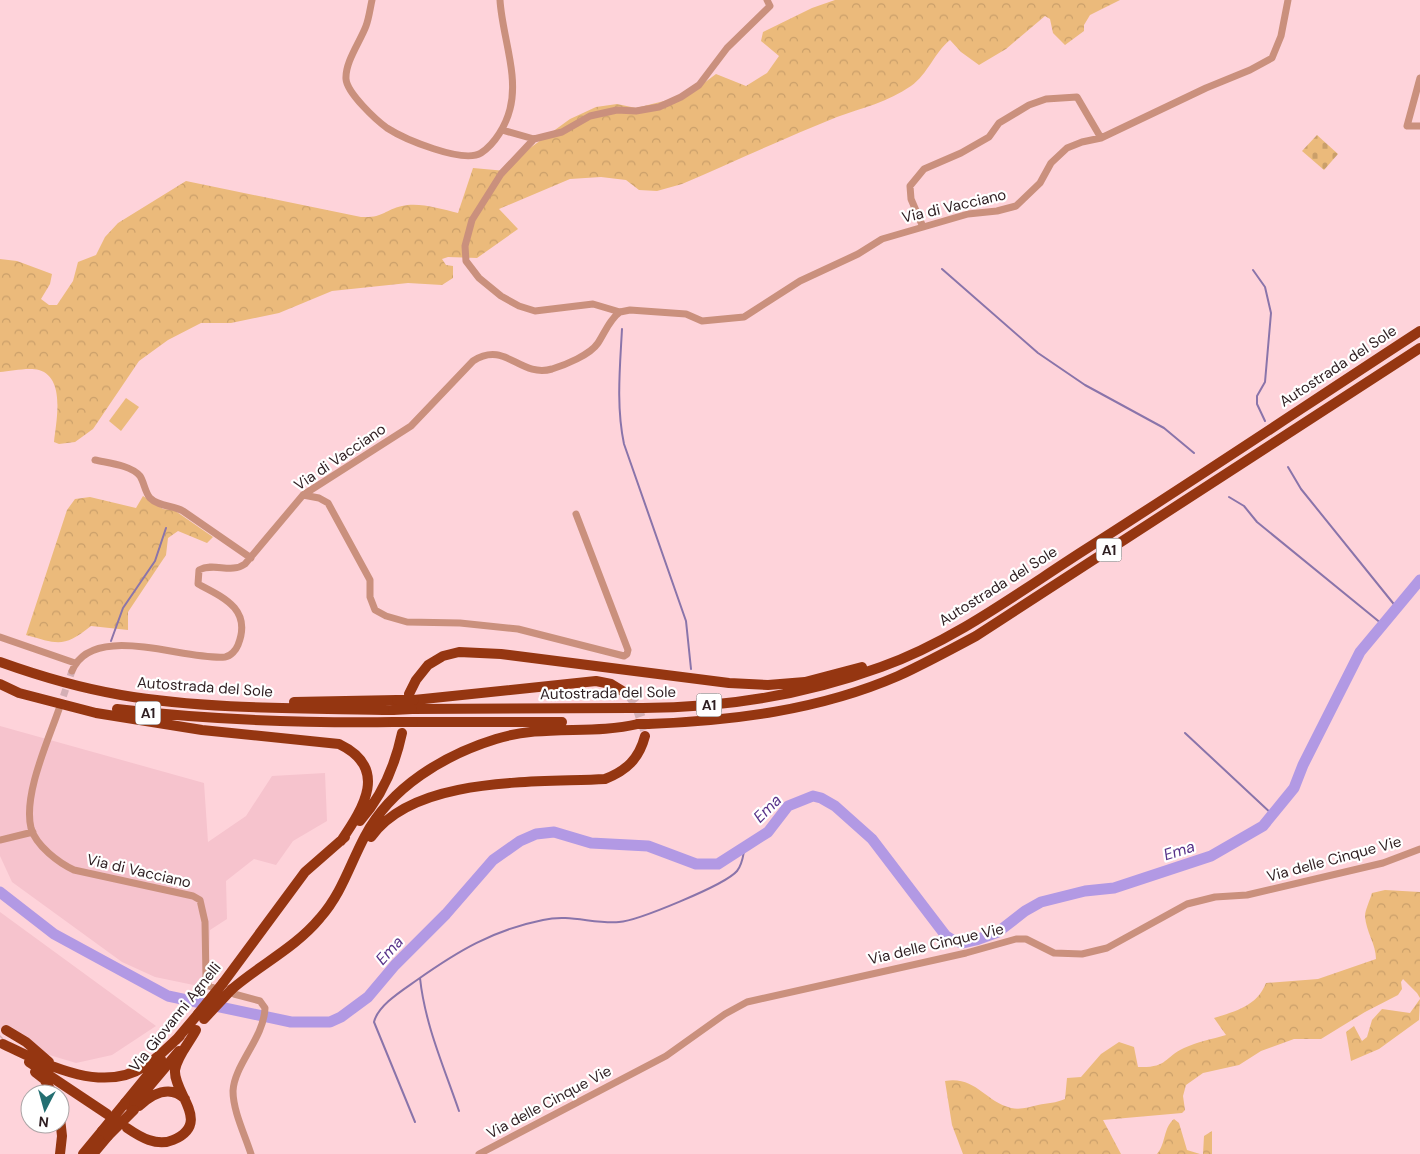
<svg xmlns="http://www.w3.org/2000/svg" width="1420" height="1154" viewBox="0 0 1420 1154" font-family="'DM Sans',sans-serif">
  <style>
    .built { fill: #f6c3cd }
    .green { fill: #ebba7b }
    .forest { fill: url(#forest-crowns) }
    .cemetery { fill: url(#cemetery-stones) }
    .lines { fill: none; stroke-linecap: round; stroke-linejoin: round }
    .stream { stroke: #8a74aa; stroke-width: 2 }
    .river { stroke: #b299e4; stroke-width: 11 }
    .minor-tunnel { stroke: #d4afb5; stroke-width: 7; stroke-dasharray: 7 3.5; stroke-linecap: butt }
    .highway-tunnel { stroke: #d4afb5; stroke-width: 10; stroke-dasharray: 10 5; stroke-linecap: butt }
    .minor { stroke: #ca907d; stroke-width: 7 }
    .highway { stroke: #953611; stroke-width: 10 }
    .highway-bridge { stroke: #953611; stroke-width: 10 }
    .labels { text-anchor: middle; stroke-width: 4.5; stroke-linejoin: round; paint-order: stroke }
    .shield { fill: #fff; stroke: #6d6264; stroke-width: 1 }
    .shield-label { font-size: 14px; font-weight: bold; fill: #2e1e21 }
    .street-label { font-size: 15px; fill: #2e1e21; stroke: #fff }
    .water-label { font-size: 16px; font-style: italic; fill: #573289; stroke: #fff }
  </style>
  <defs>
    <pattern id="forest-crowns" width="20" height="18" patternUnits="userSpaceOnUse" patternTransform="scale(1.25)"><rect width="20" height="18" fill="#ebba7b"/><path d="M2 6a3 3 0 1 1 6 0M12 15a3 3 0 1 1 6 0" fill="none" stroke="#ca9f6a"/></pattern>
    <pattern id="cemetery-stones" width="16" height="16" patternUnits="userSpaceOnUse" patternTransform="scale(1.25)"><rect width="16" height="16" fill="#ebba7b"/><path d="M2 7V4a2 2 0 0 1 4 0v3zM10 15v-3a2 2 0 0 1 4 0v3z" fill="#ca9f6a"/></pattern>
  </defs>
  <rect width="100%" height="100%" fill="#fed3da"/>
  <path class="built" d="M0 726 204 783 208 842 246 816 272 776 325 773 327 821 293 841 276 865 254 859 226 881 227 919 210 930 208 988 155 977 122 962 12 882 0 856Z
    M0 912 156 1026 112 1055 76 1063 46 1054 0 1029Z"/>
  <path class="green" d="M126 398 139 407 121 431 109 421Z"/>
  <path class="forest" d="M835 0H1120L1090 15 1084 25V31L1065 45 1053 33 1050 19 1045 16 1006 49 979 65 961 52 950 40C934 53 928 74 911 86 888 102 862 108 837 117 785 138 733 162 682 184L657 191 639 190 626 180 601 177 570 179 499 209 518 229 477 258 448 257 442 259 446 265 453 266V278L442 285 408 283 332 291 279 313 231 323H201L168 340 139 361 93 429 75 442 59 444 54 442C56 422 66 378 39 370 29 367 11 371 0 372V259L17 261 52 274 50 284 41 299 49 305H57L73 281 78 262 96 255 105 237 118 223 186 181 361 217C384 218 384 210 402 206 419 202 441 209 458 213L473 168 506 171 530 148 570 119 596 107 617 104 636 108 688 95 716 74 746 86 767 73 779 56 761 41 763 32 812 8Z
    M143 496 163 509 174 510 213 537 207 543 178 531 168 538 166 555 128 612V630L91 626C64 648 58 644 26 635L67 510 75 499 90 497 136 508Z
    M1385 890 1420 892V998L1417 993 1403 979 1401 982 1402 989 1398 995 1365 1012 1321 1039H1294L1261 1051 1239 1065 1203 1073 1186 1085 1183 1096 1185 1110 1182 1113 1103 1120 1121 1154H1128H963L952 1125 945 1081C976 1076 984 1101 1011 1108 1021 1110 1029 1107 1038 1105 1048 1103 1056 1103 1065 1099L1067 1078 1081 1077 1101 1054 1119 1042 1134 1047 1138 1067C1168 1068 1163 1058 1184 1048 1197 1042 1212 1039 1226 1035L1214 1018C1236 1011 1257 1006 1266 983L1318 979 1376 959C1376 944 1366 932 1365 916 1365 910 1370 900 1372 893Z
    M1420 999 1419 1020 1379 1049 1351 1061 1346 1032 1354 1026 1362 1041 1367 1037 1372 1020 1382 1009 1410 1013Z
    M1174 1119 1179 1123 1187 1150 1200 1154H1157C1166 1144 1163 1128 1174 1119Z
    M1212 1131V1154H1203L1204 1136Z"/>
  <path class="cemetery" d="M1317 135 1338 154 1324 170 1302 151Z"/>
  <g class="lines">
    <path class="stream" d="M942 269 1038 353 1085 385 1164 428 1194 453
      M1253 270 1265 287 1271 313 1265 382 1257 396V404L1265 421
      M622 329C620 367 616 406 624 444L686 621 691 669
      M1288 467 1301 489 1397 608
      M1229 497 1244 506 1257 522 1382 624
      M111 641 123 608 155 561 166 528
      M1185 733 1273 815
      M420 978C425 1025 444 1067 459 1111
      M415 1122 374 1022C378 1005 403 990 417 980 458 951 493 930 543 920 570 914 593 924 619 922 637 921 725 885 737 871 743 864 743 855 745 846"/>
    <path class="river" d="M0 892 54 934 168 996 291 1022H330L341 1017 368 997 395 965 446 914 493 860 520 841 536 834 554 832 591 843 648 846 696 864H718L768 832 788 806 813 796 821 798 835 806 872 839 946 936 954 941 963 943 976 940 998 932 1025 911 1041 902 1085 891 1114 888 1211 856 1263 826 1294 788 1303 765 1360 652 1420 580"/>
    <path class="minor-tunnel" d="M60 706 72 671
      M0 1037 1 1036"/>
    <path class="highway-tunnel" d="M629 695 636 704 645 730"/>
    <path class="minor" d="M372 0C370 9 369 18 366 26 360 42 345 62 346 79 347 93 376 120 387 128 404 139 463 164 481 153 495 144 506 125 510 109 519 75 502 35 500 0
      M1420 78 1407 126H1420
      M502 130 534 139 562 132 590 116 617 110 636 111 659 107 681 97 699 85 727 48 770 6 767 0
      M534 139 501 174 472 220 465 246 466 261 479 278 501 296 519 306 535 311 593 304 620 312 630 310 686 314 702 321 744 317 800 281 858 254 882 239 968 214 997 211 1016 206 1040 183 1051 163 1067 148 1082 142 1101 138 1206 88 1250 70 1272 58 1281 36 1288 0
      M923 227 911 199 910 186 924 169 961 153 989 137 999 123 1029 105 1046 99 1077 97 1101 138
      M95 460C108 463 131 465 140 476 144 482 145 492 150 498 159 507 173 505 183 511L251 558
      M303 495 319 498 328 503 370 580V597L375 610 386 616 407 622 460 623 518 629 624 656 627 654 628 650 576 514
      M0 637 75 663
      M72 671C92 621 185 661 225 657 231 656 236 650 238 645 252 610 225 598 198 584L199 570C214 562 231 574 245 564L303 495 411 426 473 361C506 340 519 378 552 369 565 365 590 355 598 343 605 332 610 319 620 312
      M59 709C48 741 23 795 31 828 36 846 59 863 74 870L193 896 200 900 205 922 206 979 209 986 214 988
      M0 840 33 832
      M234 994 260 1001 265 1008C264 1038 234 1065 233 1091 233 1111 245 1135 251 1154
      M479 1154 666 1056 725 1014 747 1002 966 953 1016 939H1026L1054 953 1082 954 1107 948 1187 904 1215 897 1247 895 1383 863 1420 849"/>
    <path class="highway" d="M0 662C39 676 80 688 121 695 210 710 303 708 393 710
      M0 684 19 693 96 713 202 730 339 744C389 768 364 807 341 841
      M409 694 416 680 428 665 443 656 459 652 501 654 729 683 768 685 805 682 862 667
      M414 700 596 681 611 684 629 695
      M294 702 397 700
      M643 708C724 708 804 695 881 667 954 641 1019 592 1083 551 1196 479 1308 404 1420 331
      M117 709C209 720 301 723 393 722
      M412 709 631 708
      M413 722H562
      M648 724C732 721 820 710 898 676 924 664 950 650 976 636L1420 348
      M360 821C382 796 395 766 402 733
      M371 837C415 775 537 783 605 779 626 771 639 759 645 736
      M223 983 305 872 345 837
      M232 989C261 964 295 948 320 918 342 893 350 864 365 836 391 787 444 755 496 739 543 724 591 735 638 724
      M6 1030 26 1042 49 1062
      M176 1040 198 1014
      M3 1044C43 1063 102 1095 145 1066 158 1058 169 1046 180 1036
      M29 1062 107 1114
      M35 1072 44 1079 53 1094
      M125 1103 161 1059
      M139 1106C152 1094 170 1084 185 1099
      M131 1108 179 1051
      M60 1118 62 1136 60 1154
      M127 1128C140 1137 157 1147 173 1140 213 1123 173 1093 175 1070 177 1056 190 1042 196 1030
      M83 1154 102 1131
      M93 1154 108 1136"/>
    <path class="highway-bridge" d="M397 700H414
      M631 708H643
      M393 710 412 709
      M393 722H413
      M638 724H648
      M198 1014 223 983
      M204 1019 232 989
      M102 1131 125 1103
      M108 1136 134 1110"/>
  </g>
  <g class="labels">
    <g class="shield">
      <rect x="1096.5" y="538.5" width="25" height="23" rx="4"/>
      <rect x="696.5" y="693.5" width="25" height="23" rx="4"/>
      <rect x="135.5" y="701.5" width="25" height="23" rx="4"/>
    </g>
    <g class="shield-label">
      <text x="1109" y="555">A1</text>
      <text x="709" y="710">A1</text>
      <text x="148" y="718">A1</text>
    </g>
    <g class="street-label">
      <text transform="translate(954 206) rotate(-13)" y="5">Via di Vacciano</text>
      <text transform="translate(1338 366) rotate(-33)" y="5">Autostrada del Sole</text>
      <text transform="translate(340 457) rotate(-34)" y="5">Via di Vacciano</text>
      <text transform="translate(998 586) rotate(-32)" y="5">Autostrada del Sole</text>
      <text transform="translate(205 687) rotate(4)" y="5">Autostrada del Sole</text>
      <text transform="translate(608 693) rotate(-1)" y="5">Autostrada del Sole</text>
      <text transform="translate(1334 859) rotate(-15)" y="5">Via delle Cinque Vie</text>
      <text transform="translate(139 871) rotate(13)" y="5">Via di Vacciano</text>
      <text transform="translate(936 944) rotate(-13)" y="5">Via delle Cinque Vie</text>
      <text transform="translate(175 1017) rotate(-51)" y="5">Via Giovanni Agnelli</text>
      <text transform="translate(549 1102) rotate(-28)" y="5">Via delle Cinque Vie</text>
    </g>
    <g class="water-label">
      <text transform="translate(767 808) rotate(-45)" y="6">Ema</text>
      <text transform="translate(1179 850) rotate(-18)" y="6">Ema</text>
      <text transform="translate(389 950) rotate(-48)" y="6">Ema</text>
    </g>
  </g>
  <g transform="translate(45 1109) rotate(186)"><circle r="24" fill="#ffffff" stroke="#aba5a6"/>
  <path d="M0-4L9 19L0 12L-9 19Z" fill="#246f72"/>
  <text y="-8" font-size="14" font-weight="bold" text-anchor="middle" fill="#2e1e21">N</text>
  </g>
</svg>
